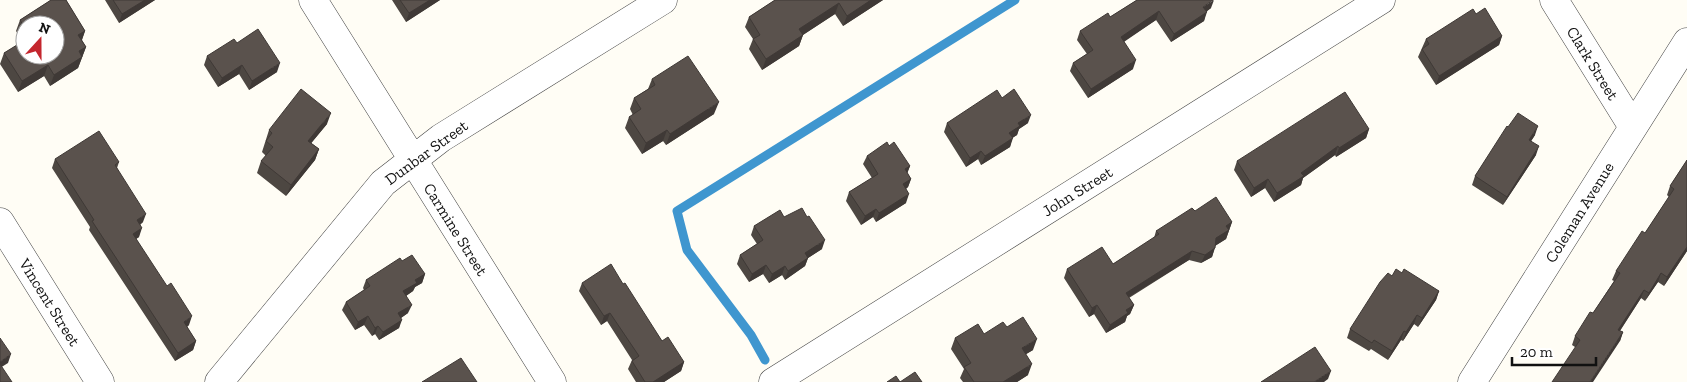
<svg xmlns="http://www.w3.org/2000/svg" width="1687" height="382" viewBox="0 0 1687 382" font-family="'Zilla Slab',serif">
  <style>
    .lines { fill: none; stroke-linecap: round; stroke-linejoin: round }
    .stream { stroke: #3f96cf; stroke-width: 9 }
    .minor-casing { stroke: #444; stroke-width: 29 }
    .minor { stroke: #fff; stroke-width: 28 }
    .wall { fill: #4d4742; fill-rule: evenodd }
    .shaded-wall { fill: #3f3936 }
    .building { fill: #5a524d; stroke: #3f3936 }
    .labels { text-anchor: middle; stroke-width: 5; stroke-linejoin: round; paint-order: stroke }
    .street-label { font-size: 16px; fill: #111; stroke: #fff }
  </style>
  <rect width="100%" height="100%" fill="#fffdf5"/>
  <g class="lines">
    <path class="stream" d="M765 360 751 335 687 250 677 211 1015 0"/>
    <defs>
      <path id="minor" d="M313 0 552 382
        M1554 0 1633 127
        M0 222 100 382
        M219 382 383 183 441 138 663 0
        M773 382 1381 0
        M1472 382 1687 42"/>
    </defs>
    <use href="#minor" class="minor-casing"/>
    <use href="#minor" class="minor"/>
  </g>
  <path class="wall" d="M51 0H66L85 31 82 40 86 47 78 68 50 86 44 76 18 92 0 64 4 53 23 42 16 31 20 20ZM25 25H55V55H25Z
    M105 0H155L119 23Z
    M392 0H440L406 22Z
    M775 0H883L843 26 835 14 803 35 799 46 762 70 749 49 753 39 745 27 749 17Z
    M1137 0 1211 8 1206 12 1204 21 1171 42 1156 20 1124 41 1133 69 1088 98 1070 71 1073 63 1087 54 1077 40 1080 31 1110 17Z
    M1476 14 1502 36 1499 45 1436 85 1418 57 1426 39Z
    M237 43 277 72 249 90 239 74 218 87 204 65 207 56Z
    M652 79 714 114 666 145 663 141 642 154 625 128 629 117 633 115 630 109 634 98 648 89Z
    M1002 98 1028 123 1019 129 1017 135 1012 138 1010 147 981 165 978 159 966 167 944 132 947 123Z
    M327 124 311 143 319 149 315 160 286 196 257 173 261 161 266 156 262 152 269 130Z
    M1508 127 1535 135 1531 141 1536 155 1503 205 1472 185 1475 176Z
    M1369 129 1366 138 1336 157 1335 155 1303 178 1301 185 1274 202 1265 188 1251 197 1234 170 1237 161Z
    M889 146 910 166 907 173 911 179 908 187 906 189V203L876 222 873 217 861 225 846 201 849 192 872 178 863 164 867 156Z
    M55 159 119 162 117 168 143 222 140 225 139 237 136 239 189 325 187 327 196 341 193 350 175 361 89 230 90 227 52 168Z
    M1687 160V251L1664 286 1658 282 1645 301 1641 298 1620 331 1623 332 1620 341 1575 347 1572 345 1575 336 1593 313 1614 281 1612 280 1616 271 1645 233 1669 197 1667 195 1670 186Z
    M1195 211 1232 222 1226 239 1215 246 1212 257 1201 263 1189 260 1129 298 1134 305 1130 314 1127 316 1125 322 1106 333 1094 314 1089 317 1064 278 1067 269 1113 264 1154 238 1156 231Z
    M784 217 822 249 808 258 805 266 785 280 782 275 769 283 763 274 749 282 737 264 740 255 757 244 751 235 754 226Z
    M402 261 425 274 422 283 415 287 413 291 406 296 408 313 401 318 399 328 379 340 375 334 372 336 364 325 355 330 342 310 346 302 364 290 363 288 366 280Z
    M1402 273 1439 291 1436 300 1418 327 1414 324 1403 341 1401 340 1388 360 1371 349 1369 351 1347 338 1350 329 1392 276Z
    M582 283 623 284 662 341 684 362 681 371 664 382H636L628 369 632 360 607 321 601 325 579 291Z
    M984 334 1033 350 1026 354 1028 375 1017 382H963L960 378 964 369 951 349 955 338Z"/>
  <path class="shaded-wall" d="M145 0H155L119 23 122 14Z
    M430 0H440L406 22 409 13Z
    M871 0H883L843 26 847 16Z
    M1214 0 1211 8 1200 16 1203 7Z
    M839 3 835 14 795 40 799 29Z
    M1159 11 1156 20 1118 46 1121 37Z
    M1207 12 1204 21 1171 42 1174 34Z
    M85 31 81 42 78 35Z
    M803 35 799 46 762 70 766 59Z
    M1502 36 1499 45 1436 85 1439 76Z
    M86 47 78 68 50 86 54 75 79 51Z
    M1136 60 1133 69 1088 98 1091 89Z
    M280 63 277 72 249 90 252 81Z
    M48 65 44 76 18 92 22 81Z
    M242 65 239 74 218 87 222 78Z
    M719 102 714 114 666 145 670 134Z
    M331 113 327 124 304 152 308 141Z
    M1031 115 1028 123 1019 129 1017 135 1006 142 1009 133 1018 123Z
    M1538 126 1535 135 1526 149 1529 140Z
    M1369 129 1366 138 1336 157 1339 148Z
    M667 130 663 141 642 154 646 143Z
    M1013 138 1010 147 981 165 985 156Z
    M1338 146 1335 155 1303 178 1301 185 1274 202 1277 193 1301 173Z
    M1539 146 1536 155 1503 205 1507 197Z
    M319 149 315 160 286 196 291 185Z
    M981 151 978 159 966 167 970 158Z
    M910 166 907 174 905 169Z
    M911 179 908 187 900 193 903 184Z
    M1268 179 1265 188 1251 197 1254 188Z
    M909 194 906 203 876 222 879 213Z
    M876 209 873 217 861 225 865 216Z
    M146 214 143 222 133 229 137 220Z
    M1232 222 1226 239 1213 247 1216 238 1226 226Z
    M142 228 139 237 130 243 133 234Z
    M825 240 822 249 808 258 805 266 785 280 788 271 805 253Z
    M1687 247V251L1664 286 1667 277Z
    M1215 248 1212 257 1201 263 1205 255Z
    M1192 251 1189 260 1122 301 1126 293Z
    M766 265 763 274 749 282 752 274Z
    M785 266 782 275 769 283 772 274Z
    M1661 273 1658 282 1645 301 1649 293Z
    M425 274 422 283 415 287 413 291 400 300 403 291 415 280Z
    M1644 290 1641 298 1615 338 1618 330Z
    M1439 291 1436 300 1418 327 1422 318Z
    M412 305 408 313 395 322 398 313Z
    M1097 305 1094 314 1089 317 1092 308Z
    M1134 305 1130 314 1127 316 1125 322 1106 333 1110 325 1126 310Z
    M610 313 607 321 601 325 604 316Z
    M1417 315 1414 324 1403 341 1406 332Z
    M192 316 189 325 181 330 184 322Z
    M368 316 364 325 355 330 358 322Z
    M402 320 399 328 379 340 383 332Z
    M378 326 375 334 372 336 375 328Z
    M1404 331 1401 340 1388 360 1392 351Z
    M1623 332 1620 341 1593 382H1590Z
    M1037 339 1033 350 1018 359 1022 348Z
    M196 341 193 350 175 361 178 353Z
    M11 354 8 363 0 368V362Z
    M684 362 681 371 664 382H653Z
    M1032 364 1028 375 1017 382H1003Z
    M1331 371 1328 379 1324 382H1314Z"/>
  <path class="building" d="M51 0H66L85 31 78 35 86 47 79 51 82 57 54 75 48 65 22 81 4 53 25 40V55H55V25H25V28L20 20Z
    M113 0H145L122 14Z
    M400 0H430L409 13Z
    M775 0H871L847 16 839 3 799 29 803 35 766 59 753 39 760 35 749 17Z
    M1137 0H1213L1203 7 1207 12 1174 34 1159 11 1121 37 1136 60 1091 89 1073 63 1093 50 1080 31 1108 13 1110 17Z
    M1485 8 1502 36 1439 76 1422 49 1429 44 1426 39 1473 9 1476 14Z
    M258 29 280 63 252 81 242 65 222 78 207 56 234 39 237 43Z
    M688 56 719 102 670 134 667 130 646 143 629 117 641 109 634 98 655 85 652 79Z
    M301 89 331 113 308 141 319 149 291 185 261 161 273 147 266 141 272 133 269 130Z
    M1014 89 1031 115 1018 123 1020 126 1009 133 1013 138 985 156 981 151 970 158 947 123 997 90 1002 98Z
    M1345 92 1369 129 1339 148 1338 146 1301 173 1304 176 1277 193 1268 179 1254 188 1237 161Z
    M1518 113 1538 126 1529 140 1539 146 1507 197 1475 176 1507 126 1508 127Z
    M99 131 119 162 115 165 146 214 137 220 142 228 133 234 167 286 171 283 192 316 184 322 196 341 178 353 92 221 94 220 55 159Z
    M887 142 889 146 894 142 910 166 905 169 911 179 903 184 909 194 879 213 876 209 865 216 849 192 878 174 867 156Z
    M1687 160V247L1667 277 1661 273 1649 293 1644 290 1618 330 1623 332 1590 382H1552L1580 340 1575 336 1590 312 1593 313 1620 273 1616 271 1642 231 1645 233 1674 189 1670 186Z
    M1216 197 1232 222 1226 226 1229 230 1216 238 1215 248 1205 255 1192 251 1126 293 1134 305 1126 310 1128 313 1110 325 1097 305 1092 308 1067 269 1102 247 1113 264 1159 234 1156 231 1192 208 1195 211Z
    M802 208 807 217 809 216 825 240 805 253 808 258 788 271 785 266 772 274 766 265 752 274 740 255 763 240 754 226 780 210 784 217Z
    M412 255 425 274 415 280 417 283 403 291 412 305 398 313 402 320 383 332 378 326 375 328 368 316 358 322 346 302 370 286 366 280 400 258 402 261Z
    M611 264 623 284 625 283 662 341 668 337 684 362 653 382H645L632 361 639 356 610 313 604 316 582 283Z
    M1396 269 1402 273 1404 269 1439 291 1422 318 1417 315 1406 332 1404 331 1392 351 1374 340 1372 343 1350 329 1380 282 1388 273 1392 276Z
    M1023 317 1037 339 1022 348 1032 364 1003 382H974L964 367 971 363 955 338 978 324 984 334 1003 322 1007 327Z
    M0 338 11 354 0 362Z
    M1315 347 1331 371 1314 382H1261Z
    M461 358 477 382H422Z
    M0 364 12 382H0Z
    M915 372 922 382H900Z
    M896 376 900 382H887Z"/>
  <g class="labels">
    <g class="street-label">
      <text transform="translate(1593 63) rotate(58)" y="6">Clark Street</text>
      <text transform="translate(426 152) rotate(-36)" y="6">Dunbar Street</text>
      <text transform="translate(1077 191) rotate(-32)" y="6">John Street</text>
      <text transform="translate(1579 212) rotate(-58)" y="6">Coleman Avenue</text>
      <text transform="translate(456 229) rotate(58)" y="6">Carmine Street</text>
      <text transform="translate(50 302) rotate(58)" y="6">Vincent Street</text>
    </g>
  </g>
  <g transform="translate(40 40) rotate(21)"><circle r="24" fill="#ffffff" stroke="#a0a0a0"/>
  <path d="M0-4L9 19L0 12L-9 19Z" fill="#c4262e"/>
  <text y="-8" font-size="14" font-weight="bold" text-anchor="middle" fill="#111111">N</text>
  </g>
  <path d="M1512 357v8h84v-8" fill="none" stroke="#111111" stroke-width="2.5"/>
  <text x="1520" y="357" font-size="15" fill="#111111" stroke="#ffffff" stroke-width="4" paint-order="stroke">20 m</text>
</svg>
